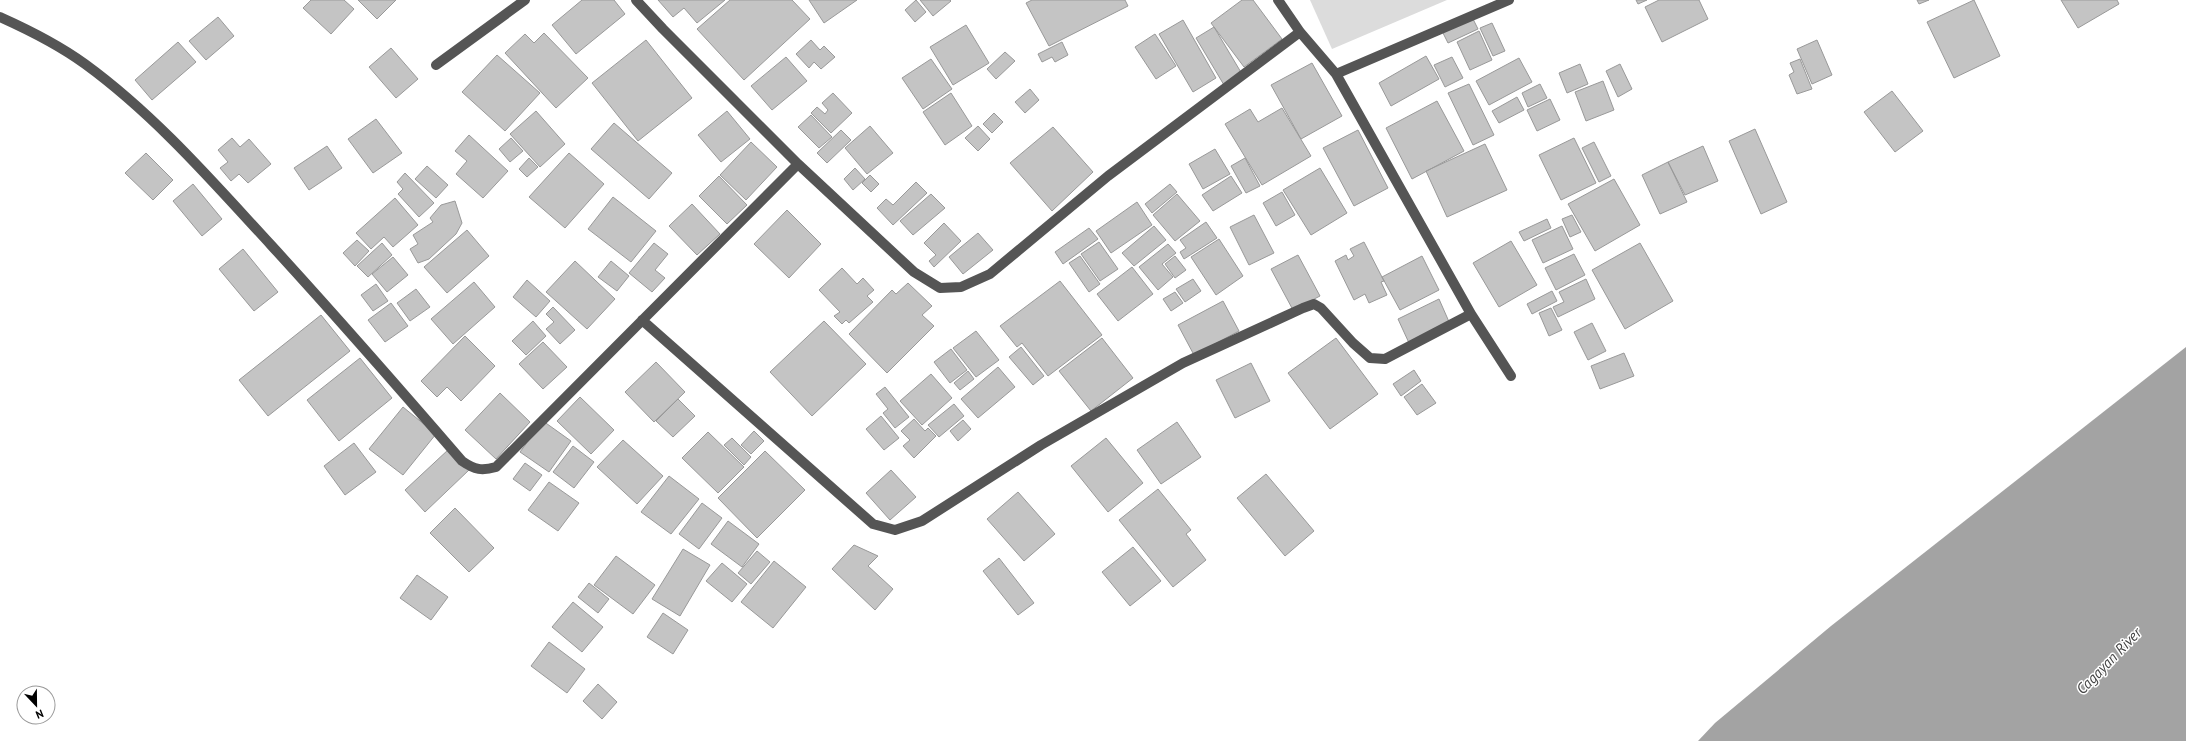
<svg xmlns="http://www.w3.org/2000/svg" width="2186" height="741" viewBox="0 0 2186 741" font-family="'PT Sans',sans-serif">
  <style>
    .green { fill: #dcdcdc }
    .water { fill: #a3a3a3 }
    .building { fill: #c4c4c4; stroke: #999 }
    .lines { fill: none; stroke-linecap: round; stroke-linejoin: round }
    .minor { stroke: #555; stroke-width: 10 }
    .labels { text-anchor: middle; stroke-width: 3; stroke-linejoin: round; paint-order: stroke }
    .water-label { font-size: 15px; font-style: italic; fill: #444; stroke: #fff }
  </style>
  <rect width="100%" height="100%" fill="#fff"/>
  <path class="green" d="M1310 0H1447L1332 49Z"/>
  <path class="water" d="M2186 347V741H1698L1715 723 1831 626Z"/>
  <path class="building" d="M311 0H344L354 9 331 34 303 8Z
    M358 0H396L377 19Z
    M582 0H614L625 14 576 54 552 25Z
    M658 0H725L697 23 684 8 673 17Z
    M730 0H792L810 19 744 80 697 29Z
    M809 0H857L824 23Z
    M916 0 926 12 915 22 905 10Z
    M920 0H950L951 1 933 16Z
    M1032 0H1125L1128 6 1049 46 1026 3Z
    M1242 0H1253L1282 39 1244 67 1211 23Z
    M1636 0H1647L1638 4Z
    M1659 0H1699L1708 19 1662 42 1645 7Z
    M1917 0H1929L1919 4Z
    M1974 0 2000 56 1954 78 1927 22Z
    M2061 0H2117L2119 4 2078 28Z
    M218 17 234 36 206 60 189 41Z
    M1472 17 1478 29 1448 43 1442 31Z
    M1183 20 1216 78 1193 92 1159 34Z
    M1492 23 1505 51 1493 56 1480 28Z
    M966 25 989 63 953 85 930 47Z
    M1214 27 1242 74 1224 85 1196 38Z
    M1479 31 1492 60 1470 70 1457 42Z
    M544 33 588 78 556 108 505 53 525 34 534 43Z
    M1155 34 1176 66 1156 79 1135 47Z
    M646 40 692 98 638 141 592 83Z
    M811 40 820 50 824 46 835 57 821 69 814 62 809 68 796 54Z
    M1817 40 1832 75 1812 84 1797 49Z
    M178 42 196 62 152 100 135 80Z
    M1062 42 1068 55 1055 62 1052 57 1042 62 1038 54Z
    M391 48 418 79 396 98 369 67Z
    M1005 52 1015 61 996 79 987 69Z
    M497 55 540 93 505 131 462 92Z
    M1426 56 1439 79 1391 106 1379 83Z
    M786 57 807 81 772 110 751 86Z
    M1452 57 1463 78 1445 87 1434 65Z
    M1519 58 1532 82 1489 105 1476 81Z
    M931 59 952 89 923 109 902 78Z
    M1800 59 1812 89 1797 94 1789 75 1794 72 1790 63Z
    M1312 63 1342 116 1301 139 1271 85Z
    M1580 64 1588 84 1567 93 1559 73Z
    M1620 64 1632 89 1618 97 1606 71Z
    M1603 81 1614 110 1586 121 1575 92Z
    M1469 84 1494 135 1473 145 1448 93Z
    M1540 84 1547 98 1528 107 1522 93Z
    M1030 89 1039 100 1025 113 1015 102Z
    M1892 91 1923 131 1895 152 1864 112Z
    M833 93 852 113 831 133 811 113 817 107 825 114 828 110 822 103Z
    M951 93 972 126 945 145 923 112Z
    M1517 97 1524 110 1499 123 1492 111Z
    M1550 99 1560 120 1537 131 1527 110Z
    M1437 101 1464 151 1412 179 1386 128Z
    M1282 108 1311 156 1262 185 1225 124 1250 109 1258 122Z
    M536 111 565 144 540 167 510 134Z
    M727 111 750 139 721 162 698 135Z
    M994 113 1003 122 992 133 983 124Z
    M811 115 832 137 819 148 798 127Z
    M376 119 402 153 373 173 348 139Z
    M614 123 672 173 649 199 591 149Z
    M870 126 893 153 867 174 845 148Z
    M978 126 990 139 978 151 965 138Z
    M1053 127 1093 172 1052 211 1010 163Z
    M1755 129 1787 202 1761 214 1729 141Z
    M841 130 851 140 827 163 817 153Z
    M1358 130 1388 188 1354 206 1323 148Z
    M469 135 508 171 483 198 456 174 467 161 455 151Z
    M232 138 240 147 249 139 271 164 248 183 239 174 231 181 220 168 228 162 218 150Z
    M511 138 523 151 510 162 499 149Z
    M1574 138 1596 183 1561 200 1539 155Z
    M751 142 777 167 746 200 720 175Z
    M1594 142 1611 176 1599 182 1582 148Z
    M1485 144 1507 190 1447 217 1426 171Z
    M327 146 342 168 309 190 294 168Z
    M1703 146 1718 181 1685 195 1668 162Z
    M1215 149 1230 174 1203 189 1189 164Z
    M146 153 173 180 153 200 125 173Z
    M569 153 604 184 565 228 529 197Z
    M529 158 538 167 527 177 519 169Z
    M1245 158 1260 186 1246 193 1231 166Z
    M1668 162 1687 202 1660 214 1642 175Z
    M427 166 448 185 436 198 415 179Z
    M855 168 865 179 853 190 844 179Z
    M1320 168 1347 213 1311 235 1283 190Z
    M405 173 434 203 419 217 398 194 403 189 397 182Z
    M870 175 879 184 871 192 862 183Z
    M719 176 747 205 727 224 699 196Z
    M1231 176 1242 193 1213 211 1202 195Z
    M1614 179 1640 225 1595 251 1568 204Z
    M916 182 927 193 893 225 877 208 886 199 893 205Z
    M193 184 222 219 202 236 173 201Z
    M1170 184 1177 192 1152 213 1145 204Z
    M1282 192 1295 215 1276 226 1263 203Z
    M931 194 945 208 913 235 900 221Z
    M1177 194 1200 221 1175 241 1153 215Z
    M613 197 656 231 631 262 588 229Z
    M395 198 418 225 393 247 384 237 371 249 356 233Z
    M455 201 462 223 456 234 429 259 418 263 410 249 418 244 413 235 433 222 430 218 441 205Z
    M1137 202 1152 225 1111 253 1096 231Z
    M692 204 720 234 697 255 669 226Z
    M787 210 821 244 789 278 754 244Z
    M1254 215 1274 253 1249 265 1230 227Z
    M1572 215 1581 232 1570 237 1562 219Z
    M1547 219 1551 228 1524 241 1519 232Z
    M1206 222 1217 238 1184 259 1180 252 1186 248 1180 240Z
    M944 223 961 241 934 267 929 261 936 255 924 243Z
    M1154 226 1166 240 1134 266 1122 253Z
    M1562 226 1573 249 1543 263 1532 240Z
    M1089 228 1098 239 1063 264 1055 252Z
    M467 230 489 256 447 293 424 267Z
    M978 233 993 250 963 274 949 257Z
    M1219 239 1243 276 1216 295 1191 257Z
    M357 240 369 251 355 266 343 253Z
    M1511 241 1537 285 1499 307 1473 263Z
    M1099 242 1118 269 1100 281 1081 254Z
    M1364 242 1384 281 1381 282 1387 295 1369 303 1365 294 1354 300 1335 261 1346 255 1348 260 1354 256 1350 249Z
    M382 243 392 255 368 277 357 266Z
    M654 243 668 254 655 270 665 278 652 292 629 273Z
    M1640 243 1673 301 1625 329 1592 270Z
    M1168 244 1176 253 1162 264 1173 277 1158 290 1139 267Z
    M243 249 278 292 254 311 219 269Z
    M1574 254 1585 275 1556 290 1545 268Z
    M1298 255 1320 296 1293 310 1271 269Z
    M1080 256 1100 284 1089 292 1069 263Z
    M1175 256 1186 270 1175 278 1165 264Z
    M1422 256 1439 290 1400 310 1382 277Z
    M393 257 408 275 387 292 372 274Z
    M575 261 615 299 587 329 546 292Z
    M611 261 629 276 617 291 598 277Z
    M1132 267 1153 294 1118 321 1097 294Z
    M842 268 857 284 863 278 874 290 867 296 873 302 849 323 846 320 842 324 834 316 840 312 819 290Z
    M1193 279 1201 291 1185 302 1176 289Z
    M1586 279 1595 299 1558 317 1553 307 1564 302 1559 292Z
    M527 280 550 301 536 317 513 297Z
    M1060 281 1102 335 1048 376 1022 343 1017 347 1000 326Z
    M474 282 495 307 453 344 431 319Z
    M908 283 932 306 922 315 934 326 887 373 849 334 892 290 896 294Z
    M376 284 388 301 373 311 361 295Z
    M416 289 430 307 410 321 397 303Z
    M1552 291 1557 301 1532 314 1527 304Z
    M1175 292 1183 303 1171 311 1163 299Z
    M1439 299 1450 324 1409 343 1398 319Z
    M1223 301 1239 331 1194 355 1178 325Z
    M391 303 408 326 385 342 368 320Z
    M553 307 575 330 560 344 546 329 554 322 546 314Z
    M1551 308 1562 330 1549 336 1539 313Z
    M321 315 350 351 268 416 239 380Z
    M533 321 546 336 526 355 512 341Z
    M824 321 866 364 812 416 770 372Z
    M1592 323 1606 351 1588 360 1574 332Z
    M976 331 999 360 976 377 953 348Z
    M465 336 495 366 461 401 447 387 437 397 421 381Z
    M1102 338 1133 378 1091 411 1059 371Z
    M1336 338 1378 394 1330 429 1288 373Z
    M543 342 567 367 543 389 519 364Z
    M1021 347 1044 376 1033 385 1009 357Z
    M951 349 967 370 950 383 934 362Z
    M1624 353 1634 376 1600 389 1591 366Z
    M360 358 392 398 339 441 307 400Z
    M656 362 685 392 654 422 625 392Z
    M1251 363 1270 401 1235 418 1216 380Z
    M998 367 1015 387 978 418 961 399Z
    M1414 370 1421 381 1401 396 1393 384Z
    M968 371 974 379 960 390 954 383Z
    M931 374 952 398 922 425 900 401Z
    M1422 384 1436 403 1417 415 1404 397Z
    M885 387 909 417 895 428 883 413 888 409 876 394Z
    M500 393 530 422 496 459 465 430Z
    M580 397 614 430 591 454 557 421Z
    M678 399 695 416 673 437 656 421Z
    M954 404 964 416 939 437 928 425Z
    M403 407 436 434 403 475 369 449Z
    M881 416 899 438 884 450 866 429Z
    M914 419 925 431 928 428 936 436 914 458 903 446 910 440 901 431Z
    M963 420 971 429 958 441 950 431Z
    M543 421 571 441 549 472 520 452Z
    M1177 422 1201 457 1161 484 1137 450Z
    M754 431 764 441 751 454 741 445Z
    M708 432 744 467 718 493 682 458Z
    M732 438 751 457 744 465 724 445Z
    M1106 438 1143 483 1108 512 1071 466Z
    M623 440 663 476 637 504 597 467Z
    M354 443 376 472 345 495 324 466Z
    M573 446 594 462 574 488 553 472Z
    M449 449 469 470 425 512 405 490Z
    M765 451 805 490 757 538 718 498Z
    M525 463 542 475 530 491 513 479Z
    M891 470 916 497 890 520 866 493Z
    M1266 474 1314 531 1285 556 1237 498Z
    M669 476 699 499 671 534 641 512Z
    M549 482 579 503 558 531 528 510Z
    M1158 489 1191 530 1186 534 1206 560 1173 587 1119 520Z
    M1018 492 1055 534 1024 561 987 519Z
    M702 503 722 518 699 549 679 534Z
    M455 508 494 548 469 572 430 533Z
    M728 521 759 544 742 567 711 544Z
    M854 545 878 556 868 566 893 589 875 610 832 569Z
    M1133 547 1161 581 1130 606 1102 572Z
    M683 549 710 565 680 616 652 599Z
    M757 551 770 562 751 584 738 573Z
    M616 556 655 585 633 614 594 585Z
    M999 558 1034 603 1018 615 983 571Z
    M774 561 806 587 773 628 741 602Z
    M722 563 747 584 732 602 706 581Z
    M417 575 448 597 431 620 400 598Z
    M589 583 609 599 598 613 578 597Z
    M573 602 603 627 582 652 552 627Z
    M663 613 688 630 673 654 647 637Z
    M549 642 585 669 567 693 531 666Z
    M598 684 617 702 602 719 583 701Z"/>
  <g class="lines">
    <path class="minor" d="M636 0 663 29 798 164 914 272 940 288 961 287 990 274 1108 176 1300 32
      M1278 0 1300 32 1336 74 1471 314 1511 376
      M0 17C29 30 59 45 85 64 155 115 213 182 271 245 336 316 399 388 462 461 475 470 482 471 496 467L798 164
      M436 65 525 0
      M1336 74 1509 0
      M642 320 873 524 895 530 922 521 1041 445 1183 363 1303 308 1314 304 1321 308 1353 343 1370 358 1385 359 1471 314"/>
  </g>
  <g class="labels">
    <g class="water-label">
      <text transform="translate(2109 661) rotate(-46)" y="5">Cagayan River</text>
    </g>
  </g>
  <g transform="translate(36 705) rotate(158)"><circle r="19" fill="#ffffff" stroke="#999999"/>
  <path d="M0-3L7 15L0 10L-7 15Z" fill="#000000"/>
  <text y="-6" font-size="11" font-weight="bold" text-anchor="middle" fill="#000000">N</text>
  </g>
</svg>
